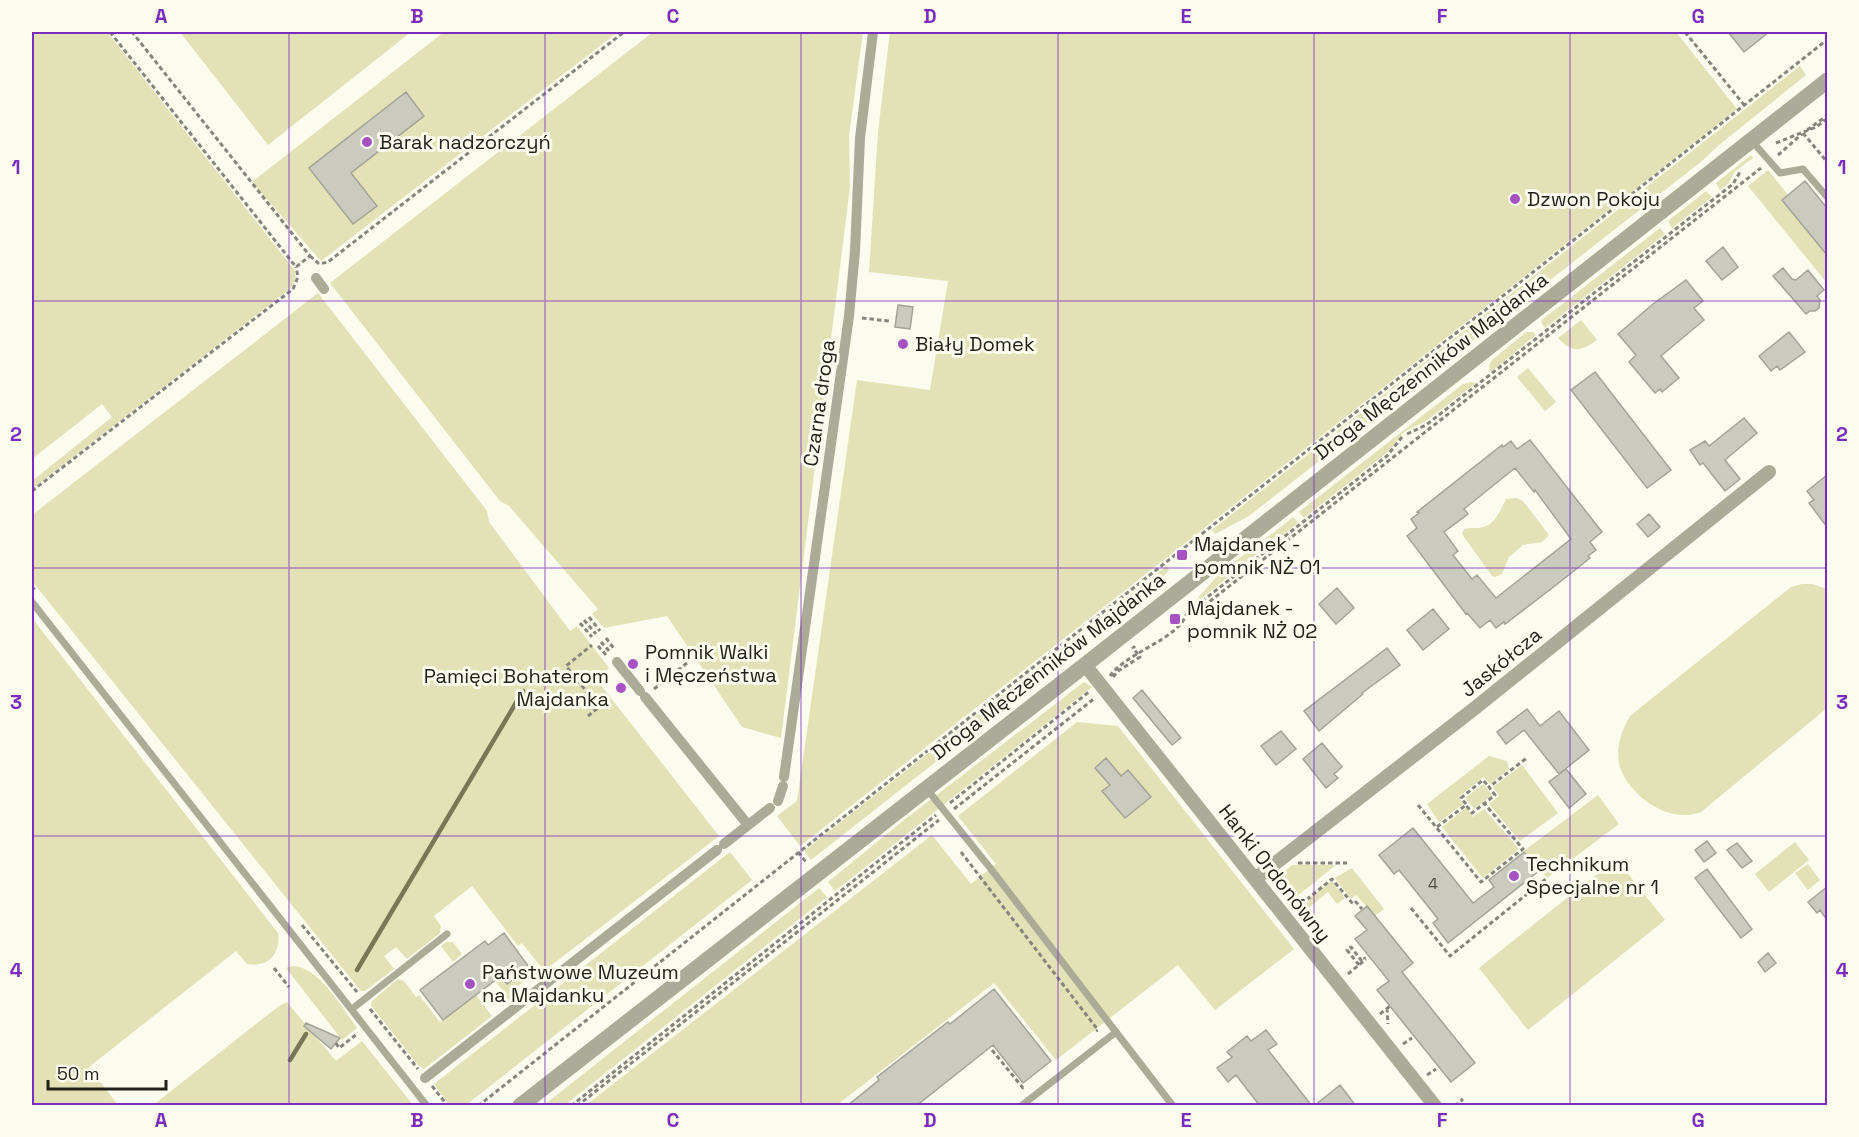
<svg xmlns="http://www.w3.org/2000/svg" width="1859" height="1137" viewBox="0 0 1859 1137" font-family="'Space Grotesk',sans-serif">
  <style>
    .green { fill: #e2e2b6 }
    .lines { fill: none; stroke-linecap: round; stroke-linejoin: round }
    .stream { stroke: #797856; stroke-width: 4.5 }
    .building { fill: #cacabe; stroke: #a3a398; stroke-width: 1.5; fill-rule: evenodd }
    .path { stroke: #85857d; stroke-width: 3; stroke-dasharray: 4.5 3; stroke-linecap: butt }
    .service { stroke: #abab97; stroke-width: 7 }
    .pedestrian { stroke: #abab97; stroke-width: 10 }
    .minor { stroke: #abab97; stroke-width: 14 }
    .tertiary { stroke: #abab97; stroke-width: 16 }
    .grid { fill: none; stroke: #7b2cbf; stroke-width: 1.5; stroke-opacity: 0.55 }
    .poi-dot { fill: #a652c0; stroke: #fbfbee; stroke-width: 2 }
    .labels { text-anchor: middle; stroke-width: 6; stroke-linejoin: round; paint-order: stroke }
    .number-label { font-size: 16px; fill: #4c4c45 }
    .poi-label { font-size: 20px; fill: #22221d; stroke: #fbfbee; text-anchor: start }
    .street-label { font-size: 20px; fill: #22221d; stroke: #fbfbee }
    .neatline { fill: none; stroke: #7b2cbf; stroke-width: 2 }
    .grid-label { font-size: 20px; text-anchor: middle; font-weight: bold; fill: #7b2cbf }
  </style>
  <rect width="100%" height="100%" fill="#fbfbee"/>
  <path class="green" d="M32 32H107L288 262 294 269 296 278 291 288 32 489V481L112 417 102 404 32 459Z
    M180 32H411L268 145Z
    M444 32H618L321 261 252 182Z
    M653 32H863L849 136 850 187 781 738 742 727 667 616 604 628 592 614 598 609 509 506 500 501 330 283Z
    M890 32H1676L1737 109 800 846 777 816 797 801 857 380 930 390 948 281 869 272 878 132Z
    M1800 66 1806 75 1719 145 1702 161 1249 516 1215 534 1212 530Z
    M1751 155 1753 158 1734 172 1729 183 1720 190 1716 183Z
    M1768 170 1788 195 1812 236 1827 255V283L1748 186Z
    M1706 191 1712 197 1672 228 1668 221Z
    M1660 228 1665 234 1545 328 1541 322 1543 319Z
    M318 293 487 511 489 522 570 631 577 626 609 668 596 679 719 836 544 971 522 943 518 946 472 886 434 916 441 926 440 933 407 959 396 947 384 956 394 969 365 991H361L32 581V515Z
    M1581 320 1597 340C1581 352 1572 353 1558 338Z
    M1526 332H1533L1536 335 1491 372 1489 366 1491 361Z
    M1528 368 1556 402 1545 411 1517 377Z
    M1471 382 1476 383 1426 421 1404 432 1389 451 1304 518 1299 512 1463 384Z
    M1517 498 1523 501 1549 535 1542 542 1523 545 1509 557 1502 574 1495 577 1492 576 1462 534 1464 529C1471 527 1478 529 1484 527 1496 523 1501 509 1506 499Z
    M1293 517 1298 523 1265 549 1262 544 1263 541Z
    M1250 550H1255L1257 554 1197 602 1196 600 1220 573Z
    M1167 566 1169 570 1148 595 1098 635 1090 626Z
    M1802 584H1812L1827 589V708L1701 812C1671 824 1633 799 1621 770 1614 751 1621 732 1630 716L1791 587Z
    M32 618 278 933C281 954 268 968 247 964L236 951 89 1067 118 1105H32Z
    M1080 634 1087 643 811 860 804 851Z
    M1084 682 1092 687 835 891 828 882 904 820Z
    M1077 722 1118 726 1294 949 1215 1010 1178 965 1056 1060 994 983 837 1105 585 1106 932 835 971 884 996 864 958 816Z
    M1489 756 1507 761 1509 769 1490 784 1484 777 1458 797 1463 804 1439 822 1427 804Z
    M1522 765 1558 813 1520 841 1489 804 1499 796 1493 787Z
    M1483 784 1492 795 1474 809 1465 798Z
    M1598 795 1619 824 1547 878 1524 851Z
    M1466 808 1473 817 1484 809 1519 849 1483 878 1442 827Z
    M1795 842 1809 860 1769 892 1755 874Z
    M730 852 752 880 466 1105 448 1103 434 1084Z
    M1616 859 1665 920 1528 1030 1479 968Z
    M1808 864 1820 880 1808 890 1795 873Z
    M1292 865H1336L1292 900 1288 902C1272 884 1276 879 1292 865Z
    M1352 868 1384 909 1375 916 1356 895 1351 899 1335 878Z
    M1332 881 1345 898 1337 904 1328 892 1302 913 1309 923 1304 924 1295 911 1297 907Z
    M819 888 827 897 565 1105H544Z
    M446 942H453L462 954 453 962 441 946Z
    M292 966C319 966 342 1008 357 1028L342 1040 286 968Z
    M529 967 537 977 531 981 529 978 514 989 517 993 505 1003 499 996 504 992 495 981 501 976 508 983Z
    M398 979 404 981 416 997 419 995 440 1022 476 995 492 1016 424 1069 418 1065 371 1005 372 1001Z
    M287 1002 336 1061 362 1041 413 1105 152 1106 279 1006Z"/>
  <g class="lines">
    <path class="stream" d="M357 970 523 691
      M290 1060 306 1034"/>
  </g>
  <path class="building" d="M1728 32H1769L1744 52Z
    M406 92 424 116 351 173 377 206 353 224 309 168Z
    M1805 181 1827 208V255L1782 200Z
    M1723 247 1738 267 1722 280 1706 261Z
    M1783 268 1792 279 1796 280 1808 270 1824 290 1817 296 1820 300 1819 308 1815 311H1810L1806 314 1773 276Z
    M1686 280 1703 301 1694 308 1704 320 1661 356 1679 378 1662 392 1660 389 1655 393 1629 362 1636 355 1618 334 1653 304Z
    M898 305 913 307 910 329 895 327Z
    M1789 332 1805 352 1780 370 1777 366 1771 371 1759 356Z
    M1595 372 1671 470 1647 488 1571 390Z
    M1744 418 1757 433 1725 460 1740 479 1725 491 1703 463 1700 465 1690 450 1705 441 1709 446Z
    M1530 440 1602 532 1590 542 1596 550 1588 556 1590 558 1560 582 1505 624 1504 622 1496 628 1490 620 1480 628 1467 613 1466 614 1407 536 1417 528 1411 519 1419 513 1417 512 1502 445 1503 447 1511 441 1517 449ZM1515 468 1534 492 1535 490 1571 539 1496 598 1477 575 1472 579 1453 555 1458 551 1444 532 1468 514 1464 509Z
    M1827 475V527L1809 503 1814 500 1807 491Z
    M1649 514 1660 527 1648 537 1637 524Z
    M1337 588 1354 608 1336 624 1319 604Z
    M1433 609 1449 629 1423 650 1407 630Z
    M1387 648 1400 665 1362 693 1363 694 1319 731 1304 711Z
    M1142 690 1181 738 1172 745 1133 698Z
    M1527 709 1540 726 1559 711 1589 750 1559 774 1524 730 1506 744 1497 732Z
    M1281 731 1296 749 1276 765 1261 746Z
    M1322 743 1342 767 1334 774 1338 778 1326 788 1303 759Z
    M1106 758 1121 776 1128 770 1151 797 1125 818 1102 791 1110 785 1095 768Z
    M1566 769 1586 794 1569 808 1549 782Z
    M1413 828 1473 903 1494 887 1489 880 1524 852 1539 871 1448 943 1433 923 1438 919 1399 870 1394 874 1379 855Z
    M1707 841 1716 853 1704 862 1695 850Z
    M1737 843 1752 861 1742 868 1727 850Z
    M1707 869 1752 929 1741 938 1695 878Z
    M1827 887V920L1820 910 1817 913 1808 902Z
    M1367 906 1413 963 1402 972 1475 1063 1451 1082 1377 990 1389 981 1355 939 1367 930 1355 916Z
    M504 933 529 967 507 984 501 976 443 1020 420 990 485 941 488 945Z
    M1768 953 1776 963 1765 972 1758 962Z
    M994 989 1051 1061 1023 1083 993 1045 916 1106H847L879 1080 877 1077 948 1022 950 1024Z
    M306 1023 340 1038 331 1049 304 1026Z
    M1266 1030 1277 1044 1268 1050 1312 1106H1260L1236 1075 1228 1082 1217 1068 1232 1057 1227 1052 1247 1036 1251 1041Z
    M1340 1085 1356 1106H1314Z"/>
  <g class="lines">
    <path class="path" d="M110 32 296 267 310 256 132 32
      M1685 32 1745 106
      M1807 130 1828 115
      M1803 133 1828 163
      M1776 143 1816 127 1828 118
      M1778 155 1802 134
      M310 256 319 264 328 262 624 32
      M862 318 889 321
      M1407 434 1426 425 1733 184 1740 172
      M32 491 293 289 298 277 296 267
      M32 586 36 592
      M1187 613 1190 617 1761 168
      M589 617 600 631
      M584 620 596 634
      M580 623 592 637
      M606 638 615 650
      M601 642 610 652
      M598 646 607 656
      M1110 676C1128 651 1178 640 1187 613L1387 456 1402 437
      M1113 677 1118 671 1140 657 1133 648 1135 646
      M654 689 687 663
      M588 716 599 707 566 666 592 645
      M950 803 1090 691
      M1466 804 1461 798 1483 780 1489 787
      M1418 805 1481 882 1523 849 1484 803
      M954 809 1095 698
      M1437 827 1466 805 1472 813 1495 795 1489 787 1528 757
      M798 852 806 862
      M961 852 1098 1030 1096 1031
      M1298 863H1347
      M1411 908 1450 956 1547 878
      M1295 909 1332 879 1353 904 1356 902 1362 909
      M302 925 357 992
      M1359 965 1347 950 1351 947 1361 960 1364 957 1365 959
      M274 968 289 987
      M1348 974 1366 959
      M1387 1008 1388 1024
      M370 1009 418 1069
      M1380 1014 1390 1006
      M336 1043 339 1048 357 1034
      M1403 1044 1412 1038
      M992 1050 1023 1088 1025 1087
      M1427 1075 1436 1069
      M432 1086 448 1106
      M478 1106 1828 39
      M571 1106 936 815
      M577 1106 939 820
      M1455 1106 1463 1099"/>
    <path class="service" d="M1751 140 1780 173 1803 169 1828 198
      M32 602 427 1106
      M926 788 991 869 1116 1032
      M352 1009 447 934
      M1021 1106 1116 1032 1173 1106"/>
    <path class="pedestrian" d="M316 278 324 289
      M617 662 640 691
      M645 697 748 825
      M784 777 849 316 855 251 860 138 873 32
      M778 801 783 786
      M724 844 770 808
      M425 1078 717 850"/>
    <path class="minor" d="M1085 665 1435 1106
      M1255 879 1475 708 1769 472"/>
    <path class="tertiary" d="M520 1106 1085 665 1828 80"/>
  </g>
  <path class="grid" d="M289 32V1106M545 32V1106M801 32V1106M1058 32V1106M1314 32V1106M1570 32V1106M32 301H1828M32 568H1828M32 836H1828"/>
  <g class="poi-dot">
    <circle cx="367" cy="142" r="6"/>
    <circle cx="1515" cy="199" r="6"/>
    <circle cx="903" cy="344" r="6"/>
    <rect x="1176" y="549" width="12" height="12" rx="3"/>
    <rect x="1169" y="613" width="12" height="12" rx="3"/>
    <circle cx="633" cy="664" r="6"/>
    <circle cx="621" cy="688" r="6"/>
    <circle cx="1514" cy="876" r="6"/>
    <circle cx="470" cy="984" r="6"/>
  </g>
  <g class="labels">
    <g class="number-label">
      <text x="1433" y="889">4</text>
    </g>
    <g class="poi-label">
      <text x="379" y="149">Barak nadzorczyń</text>
      <text x="1527" y="206">Dzwon Pokoju</text>
      <text x="915" y="351">Biały Domek</text>
      <text x="1194" y="551">Majdanek -<tspan x="1194" dy="23">pomnik NŻ 01</tspan></text>
      <text x="1187" y="615">Majdanek -<tspan x="1187" dy="23">pomnik NŻ 02</tspan></text>
      <text x="645" y="659">Pomnik Walki<tspan x="645" dy="23">i Męczeństwa</tspan></text>
      <text x="609" y="683" text-anchor="end">Pamięci Bohaterom<tspan x="609" dy="23">Majdanka</tspan></text>
      <text x="1526" y="871">Technikum<tspan x="1526" dy="23">Specjalne nr 1</tspan></text>
      <text x="482" y="979">Państwowe Muzeum<tspan x="482" dy="23">na Majdanku</tspan></text>
    </g>
    <g class="street-label">
      <text transform="translate(1431 366) rotate(-38)" y="7">Droga Męczenników Majdanka</text>
      <text transform="translate(819 403) rotate(-82)" y="7">Czarna droga</text>
      <text transform="translate(1501 662) rotate(-39)" y="7">Jaskółcza</text>
      <text transform="translate(1048 666) rotate(-38)" y="7">Droga Męczenników Majdanka</text>
      <text transform="translate(1275 873) rotate(52)" y="7">Hanki Ordonówny</text>
    </g>
  </g>
  <rect width="1859" height="1137" fill="none" stroke="#fbfbee" stroke-width="66"/>
  <path d="M48 1080v9h118v-9" fill="none" stroke="#22221d" stroke-width="3"/>
  <text x="57" y="1080" font-size="18" fill="#22221d" stroke="#fbfbee" stroke-width="4.5" paint-order="stroke">50 m</text>
  <rect x="33" y="33" width="1793" height="1071" class="neatline"/>
  <g class="grid-label">
    <text x="161" y="23">A</text>
    <text x="417" y="23">B</text>
    <text x="673" y="23">C</text>
    <text x="930" y="23">D</text>
    <text x="1186" y="23">E</text>
    <text x="1442" y="23">F</text>
    <text x="1698" y="23">G</text>
    <text x="16" y="174">1</text>
    <text x="1842" y="174">1</text>
    <text x="16" y="441">2</text>
    <text x="1842" y="441">2</text>
    <text x="16" y="709">3</text>
    <text x="1842" y="709">3</text>
    <text x="16" y="977">4</text>
    <text x="1842" y="977">4</text>
    <text x="161" y="1127">A</text>
    <text x="417" y="1127">B</text>
    <text x="673" y="1127">C</text>
    <text x="930" y="1127">D</text>
    <text x="1186" y="1127">E</text>
    <text x="1442" y="1127">F</text>
    <text x="1698" y="1127">G</text>
  </g>
</svg>
